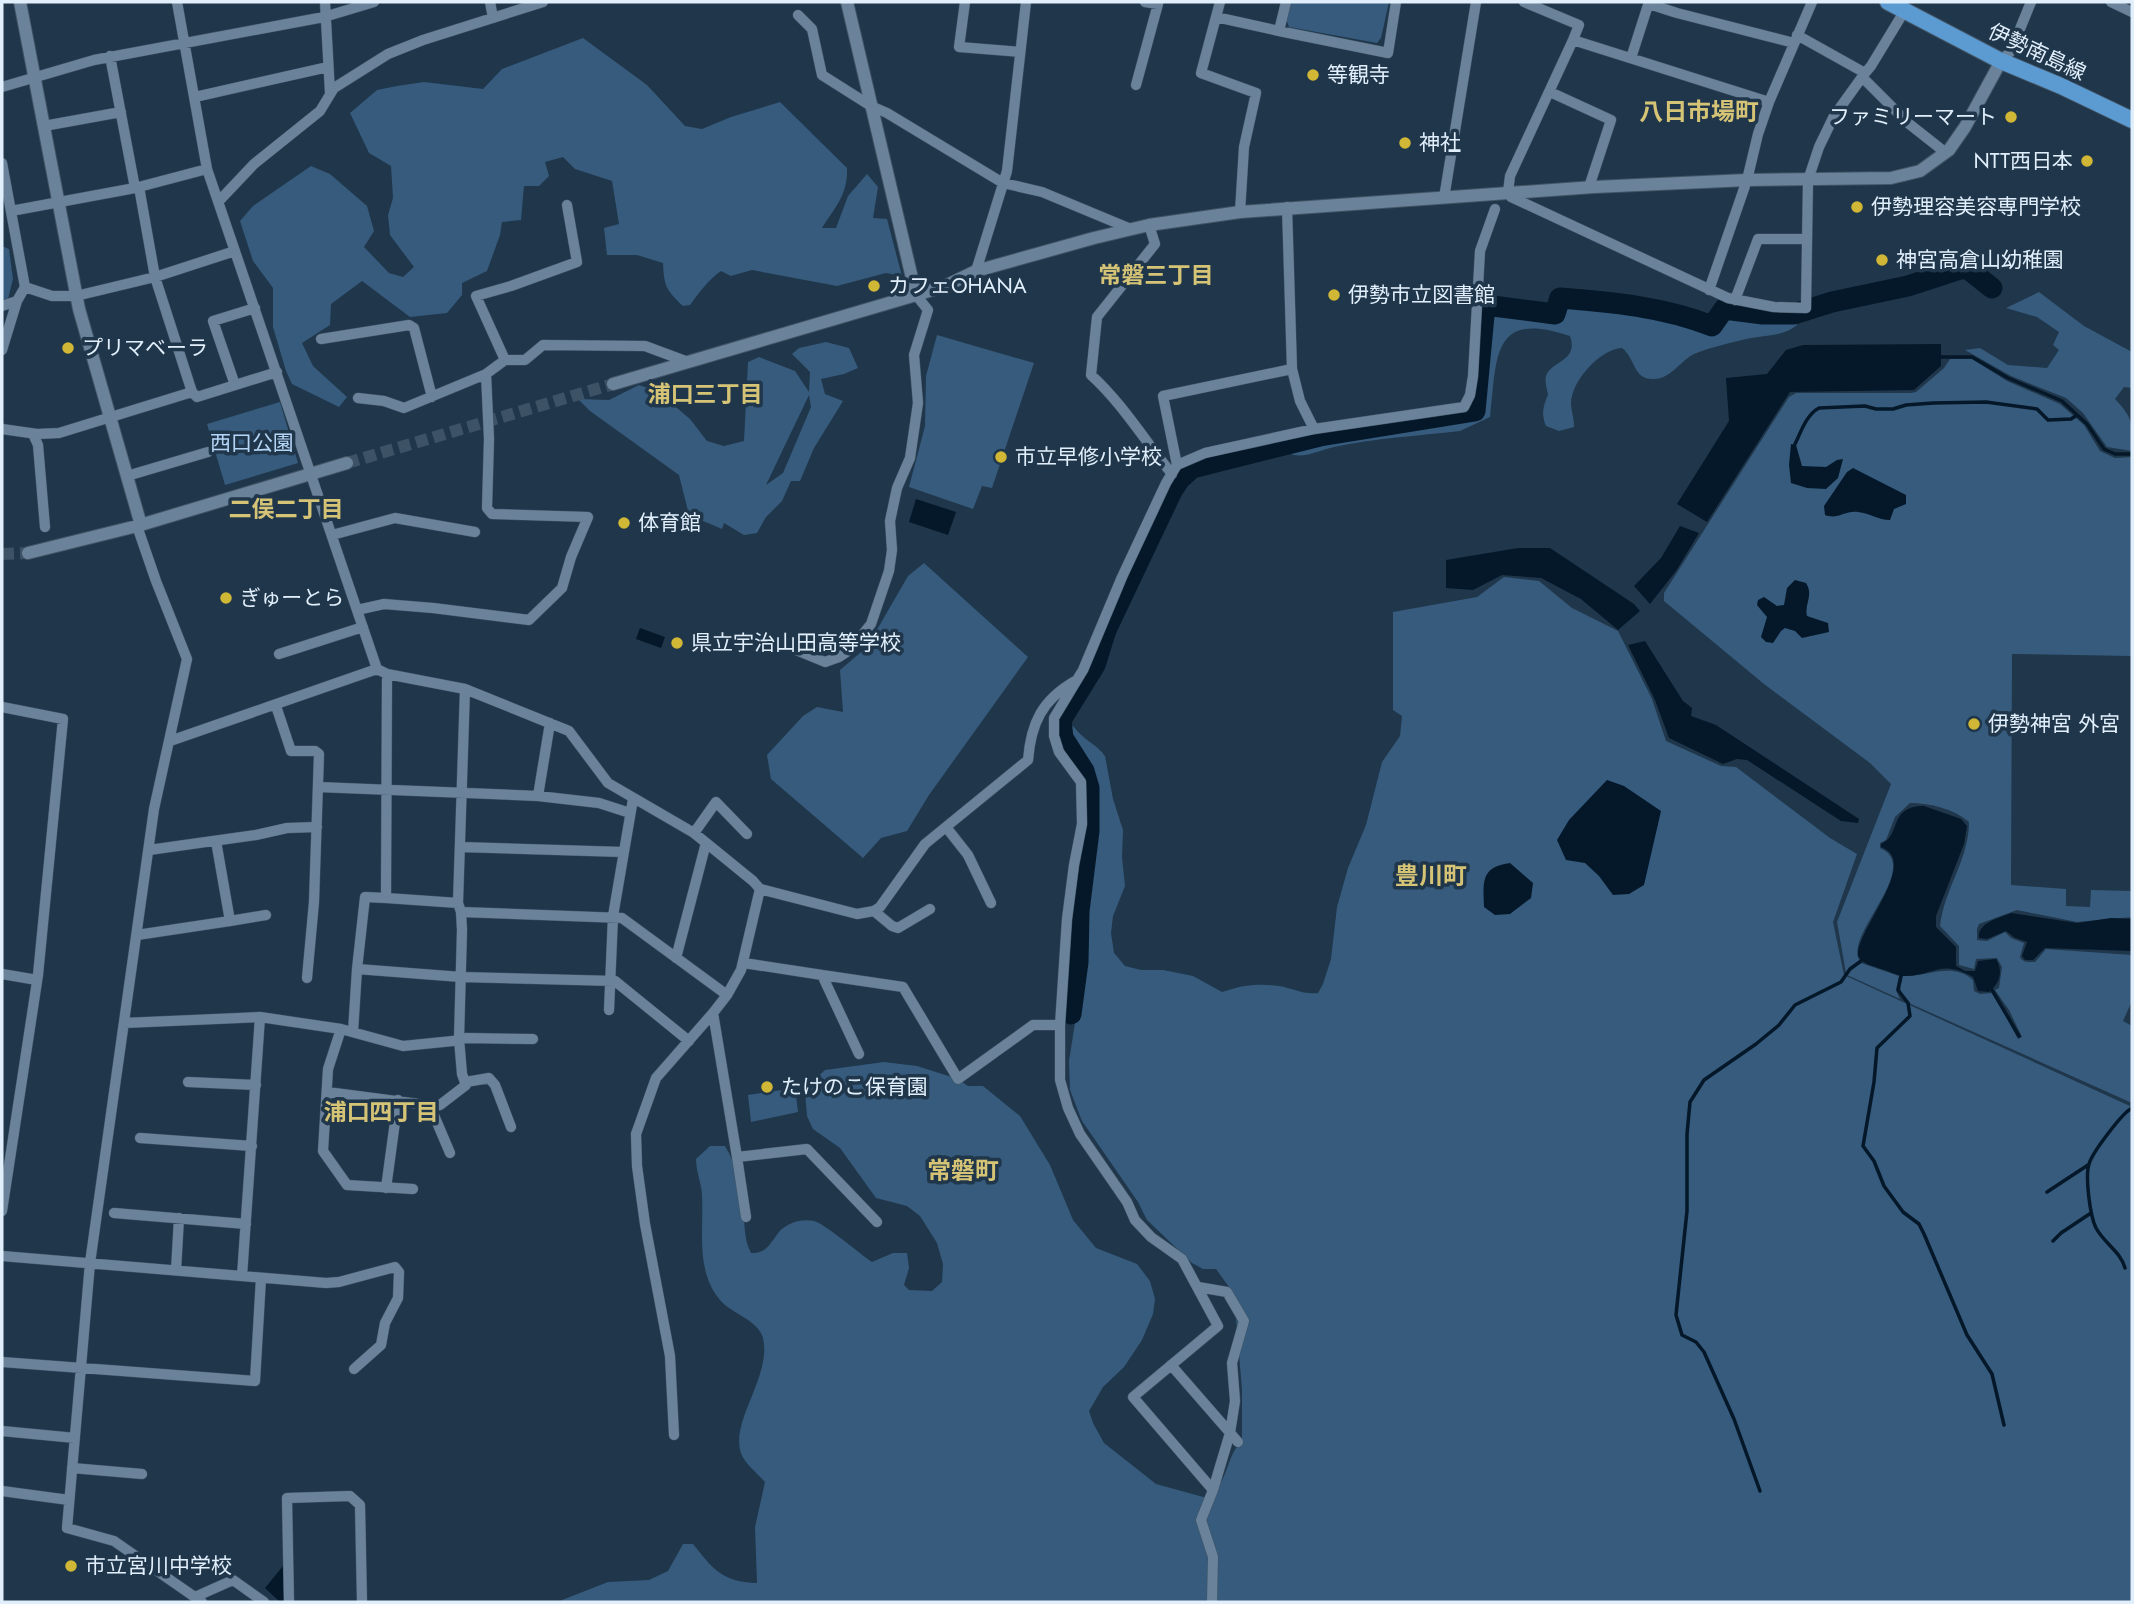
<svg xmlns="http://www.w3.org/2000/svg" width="2134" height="1604" viewBox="0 0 2134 1604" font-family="Jost,'Noto Sans JP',sans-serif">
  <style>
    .green { fill: #365b7d; fill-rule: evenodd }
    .water { fill: #04182a }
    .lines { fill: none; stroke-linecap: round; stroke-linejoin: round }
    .stream { stroke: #04182a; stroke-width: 3.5 }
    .river { stroke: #04182a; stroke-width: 21 }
    .tertiary-tunnel { stroke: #3d5265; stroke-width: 12; stroke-dasharray: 12 6; stroke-linecap: butt }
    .minor-casing { stroke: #405465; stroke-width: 11 }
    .tertiary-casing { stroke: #405465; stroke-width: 14 }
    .primary-casing { stroke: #405465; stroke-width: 18 }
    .minor { stroke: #6a839b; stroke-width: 10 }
    .tertiary { stroke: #6a839b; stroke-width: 12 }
    .primary { stroke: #5c9ad2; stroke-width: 16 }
    .poi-dot { fill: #d1b736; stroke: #20364a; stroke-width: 2.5 }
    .labels { text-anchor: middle; stroke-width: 7; stroke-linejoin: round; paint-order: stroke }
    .street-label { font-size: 21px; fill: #e1effc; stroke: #20364a }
    .poi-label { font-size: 21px; fill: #e1effc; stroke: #20364a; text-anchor: start }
    .park-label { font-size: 21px; fill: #b4d5f6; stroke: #20364a }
    .neighbourhood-label { font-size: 23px; font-weight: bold; fill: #d5c476; stroke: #20364a }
    .quarter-label { font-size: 24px; font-weight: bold; fill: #d5c476; stroke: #20364a }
  </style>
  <rect width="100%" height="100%" fill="#20364a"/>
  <path class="green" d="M1290 2H1389L1381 38 1377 43 1289 27 1286 19Z
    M583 38 647 85 685 126 702 129 731 117 780 102 847 168C848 195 835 207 822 228H836L848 196 867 174 878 187 873 218 887 219 902 276 886 273 837 286 752 270 731 276 721 271C709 279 698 294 690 305L683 306C666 290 664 286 663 263L637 255H607L604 228 619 224 612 181 575 169 563 157 545 162 549 176 539 186H524L521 220 502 222 500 235 487 271 462 283V295L447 313 410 317 362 281 331 304 330 325 302 343 313 366 347 397 339 407 292 384 286 371 273 327V288L253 261 240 221 253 206 311 166 330 174 367 206 374 231 364 247 389 273 403 277 414 267 390 235 388 215 393 198 391 166 369 153 350 113 377 90 397 86 424 82 483 89 502 69Z
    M2 246 9 249 13 279 8 299 2 302Z
    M2039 292 2084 326 2132 352V388L2124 387 2115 399C2134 419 2132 424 2132 451L2107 447 2083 413 2066 398 2011 376 1965 350 1980 348 2008 365 2047 368 2059 350 2053 345 2059 332 2037 317 2006 308Z
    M1562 301C1612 306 1666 310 1713 329L1723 314 1727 312 1764 318H1793L1798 320 1797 325C1784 336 1767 335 1751 338 1733 342 1711 347 1694 354 1680 361 1671 379 1654 379 1633 380 1636 359 1622 348 1600 349 1570 382 1571 405 1572 413 1574 419 1574 427L1559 431 1546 426C1541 414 1543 406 1548 395 1547 388 1543 379 1548 372 1557 360 1578 359 1570 336 1491 309 1497 358 1490 417L1460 431C1418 436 1375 438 1334 447 1319 450 1301 461 1287 452 1307 433 1441 419 1476 413L1486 308 1556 317Z
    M937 335 1034 363 992 488 982 486 973 509 909 487 925 426 926 376Z
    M826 342 849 348 858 368 844 374 821 379 825 394 843 401 814 448 800 481H791L782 501 766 517 757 533 744 535 724 523 722 529 689 515 679 475 590 411 578 399 609 400 639 385 657 391 690 419 707 441 724 446 744 441 748 362 759 357 795 371 809 392 810 372 792 354 799 348ZM809 395 811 407 783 473 766 485Z
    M1950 359H1972L2007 381 2060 404 2084 425 2100 451 2115 458 2132 457V656L2012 654 2011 885 2066 889V906L2090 907 2091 890 2132 891V917L2077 922 2017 910 1979 924 1977 929V940L1987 941 2005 932 2011 938 2024 943 2020 957C2023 963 2030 962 2035 962L2046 949 2132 955V1001L2123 1021 2132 1026V1103L1911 1004C1900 992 1898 992 1903 976 1927 977 1952 961 1973 980L1974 991 1980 994 1993 993 2018 1039 2022 1037 2009 1010 1995 990 1999 988 2002 967 1997 958 1976 959 1974 969 1959 965V946L1940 926C1944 889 1969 860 1969 822 1954 809 1930 803 1910 803L1895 817 1886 840 1880 843V848C1924 867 1842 936 1860 961L1846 973 1837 922 1891 784 1870 763 1764 684 1664 601V593L1789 397 1796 393H1911L1916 392 1944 368Z
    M280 402 298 463 225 485 207 424Z
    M924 563 1028 657 929 795 907 831 881 838 863 858 771 779 767 755 803 716 817 707 843 712 840 670 867 647 908 576Z
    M1504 577 1539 581 1572 608 1618 631 1652 699 1666 741 1721 766 1736 767 1830 838 1857 854 1833 922 1844 975 2132 1107V1602H557L608 1582 649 1580 668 1571 683 1544H693C713 1569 722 1582 757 1583L755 1527 765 1482C758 1474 744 1463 741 1453 730 1421 772 1376 763 1338 758 1320 732 1314 720 1300 695 1270 704 1231 702 1196 702 1184 696 1172 696 1159L710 1146H725C737 1165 740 1188 743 1210 745 1225 744 1240 751 1253 765 1253 768 1247 776 1236 783 1224 800 1218 814 1221 824 1223 860 1254 872 1262L893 1253H907L909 1268 904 1285 909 1290 932 1291 942 1282 943 1264 937 1243 920 1216 907 1206 876 1198 840 1148 813 1129 807 1116 805 1092 812 1082 825 1070 884 1062 917 1066 958 1079 968 1086H983L1020 1116 1050 1165 1073 1220 1096 1248 1137 1264 1150 1281 1155 1299 1153 1314 1142 1340 1124 1367 1103 1387 1089 1411 1093 1423 1104 1443 1156 1484 1207 1498C1230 1482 1226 1453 1242 1442V1390L1234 1294 1216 1269H1203L1192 1263 1147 1220 1138 1202 1082 1121 1070 1090 1069 1061 1081 985 1084 901 1093 820 1091 773 1069 735 1068 727 1073 726C1083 740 1098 745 1105 756L1113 799 1123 830 1122 857 1125 886 1113 916 1111 933 1114 953 1125 966 1141 970H1163L1193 976 1222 992C1242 985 1258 983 1279 986 1292 988 1304 995 1318 993L1323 984 1331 959 1337 907 1348 868 1366 825 1382 762 1400 736 1402 716 1393 710V612L1477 597Z
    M1861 963 1899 976 1896 990 1900 999 1847 975 1851 969Z
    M795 1088 798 1112 751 1122 748 1095Z"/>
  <path class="water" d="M1941 344V366L1914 390 1790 392 1707 522 1677 504 1729 421 1726 378 1767 374 1786 350 1803 345Z
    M1791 444 1796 445 1802 466 1826 467 1837 460 1843 459 1838 478 1826 489 1807 488 1791 483 1789 465Z
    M1853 468 1906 495V504L1894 509 1890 520C1878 520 1870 513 1858 512 1845 510 1838 520 1825 515L1824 506 1847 472Z
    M916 499 956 512 948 535 909 522Z
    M1680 526 1699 533 1676 571 1650 604 1634 586 1661 558Z
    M1518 548H1550L1634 604 1640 611 1618 630 1581 599 1541 578 1502 575 1473 590 1446 588V560Z
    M1795 580 1806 583C1814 595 1804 604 1807 616L1828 623 1829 632 1802 638 1795 631 1785 628 1781 631 1773 643 1766 642 1761 637 1767 617 1757 605 1758 600 1764 597 1777 606 1784 605 1787 588Z
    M640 628 665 637 661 648 636 639Z
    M1645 641 1683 701 1692 708 1691 716 1716 725 1859 819 1858 823 1841 821 1747 760 1737 759 1723 764 1669 738 1655 700 1628 645Z
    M1607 780 1624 786 1661 811 1644 885 1629 894 1613 895 1599 876 1585 863 1566 860 1557 840 1569 820Z
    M1924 806 1961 819 1967 826 1964 844 1936 916V927L1956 947V966L1965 971H1975L1978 961 1996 959C2004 972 1999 984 1989 992L1978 991 1973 977C1939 958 1933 977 1903 976 1895 975 1889 971 1881 969 1871 965 1864 965 1858 956 1855 931 1921 862 1881 847V844C1902 835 1888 806 1924 806Z
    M1510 863 1533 883 1531 898 1510 914 1495 915 1484 907C1483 881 1481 867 1510 863Z
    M2011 913 2077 923 2111 918 2132 919V951L2045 948 2033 960H2025L2022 956 2027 942 2015 938 2006 931 1987 939 1979 938C1977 923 1999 918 2011 913Z
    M283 1566 286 1602H280L265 1588Z"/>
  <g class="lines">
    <path class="stream" d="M1941 357H1972L2008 378 2062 401 2087 424 2104 449 2115 454H2132
      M1795 444C1801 432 1806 415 1819 408L1865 406 1876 409H1893L1906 405 1933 403 1986 402 2037 409 2048 420 2071 419 2077 415
      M1901 976 1898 990 1908 1003 1910 1016 1877 1048 1874 1082 1863 1146 1874 1161 1884 1186 1903 1212 1919 1224 1924 1234 1967 1335 1992 1374 2004 1425
      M1992 990 2019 1036
      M2047 1192 2088 1165
      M2053 1241 2061 1233 2091 1213
      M2125 1268C2121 1252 2104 1243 2096 1228 2090 1216 2085 1177 2089 1164 2092 1153 2122 1113 2132 1108
      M1760 1491 1734 1419 1704 1352 1696 1342 1682 1335 1676 1315 1687 1211V1134L1690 1102 1704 1080 1756 1044 1779 1025 1795 1005 1841 982 1850 969 1861 961"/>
    <path class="river" d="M1071 1014 1078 962 1079 911 1089 831V788L1084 771 1063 738 1061 720 1095 665 1106 630 1172 491 1180 479 1192 468 1320 436 1475 411 1485 305 1555 314 1560 298C1612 302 1664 307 1712 326L1724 309 1763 314H1794L1832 302 1908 286 1960 269H1968L1992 288"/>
    <path class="tertiary-tunnel" d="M347 463 613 384
      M2 554 28 553"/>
    <defs>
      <path id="minor" d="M177 2 207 169 377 669 387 674 465 689 569 731 608 783 694 833 753 881 760 889 857 914 874 911 880 907 925 844 1028 760C1031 723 1042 700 1075 681
        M325 2 330 93
        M490 2 493 18
        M965 2 959 47 1020 52
        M1286 2 1279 31 1388 53 1396 2
        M1524 2 1579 25 1573 40 1769 102
        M2111 2 2132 12
        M1649 4 1677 13 1794 43
        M798 15 812 29 822 75 871 106 887 113 1003 183 1042 192 1131 229
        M1216 17 1220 2
        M1797 35 1865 73 1871 66 1905 10
        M1573 40 1510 176 1508 192 1511 197 1728 298 1774 307 1806 308 1808 180 1819 147 1834 116 1865 73
        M110 56 135 188
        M1631 58 1649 2
        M2001 61 2011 51 2031 2
        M1862 77 1908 123 1946 153
        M1136 85 1158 4 1145 2
        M2 87 94 60 324 17 374 2
        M1550 92 1611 120 1589 187
        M195 97 328 67
        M44 126 121 112
        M2 163 25 287 17 301 2 350
        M139 187 155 277 192 392
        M1444 198 1476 2
        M219 201 254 164 320 111 334 88 388 54 423 40 543 2
        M1287 207 1292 369 1300 401 1314 429
        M11 211 135 188 207 169
        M1240 212 1244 147 1256 93 1201 73 1216 17 1279 31
        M1149 225 1155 244 1097 317 1091 375C1122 403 1145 441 1172 474
        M976 271 1007 171 1026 2
        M25 287 52 296H76L155 277 235 251
        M1709 290 1747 180 1758 134 1769 102 1812 2
        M1735 300 1758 239H1807
        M2 306 17 301
        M321 339 409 325 414 328 432 397
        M505 360 476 296 511 286 577 262 567 205
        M235 385 213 321 255 308
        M358 398 384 401 404 408 486 374
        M2 429 37 434 59 433 192 392 197 397 277 372
        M33 434 38 445 45 527
        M1177 465 1163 396 1292 369
        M127 476 208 452
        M137 526 156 581 187 659 154 809 90 1263 67 1528 114 1541 202 1602
        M332 535 395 518 475 532
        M357 610 384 604 433 608 529 620 562 588 571 557 588 517 492 514 487 508 489 439 486 374 505 360H525L543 345 645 346 688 362
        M791 648 825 662 839 657 851 649 871 624 889 571 892 550 890 521 897 488 910 458 918 403 914 355 928 310 916 295
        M279 654 363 627
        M387 674 386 898 458 903
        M276 706 291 751H315L319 754 314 902 307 978
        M2 707 63 719 38 975 2 1211
        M170 741 377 669
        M318 787 538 796 599 803 630 813
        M538 796 550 723
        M946 827 968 855 991 903
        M694 833 716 802 747 834
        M216 841 230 921 266 915
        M460 847 623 852
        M149 850 256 835 287 828 317 827
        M874 911 892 926 898 928 930 909
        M461 912 622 918 727 995
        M137 935 230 921
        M676 958 706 843
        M744 963 822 975 859 1054
        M357 969 365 897 386 898
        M2 974 37 980
        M822 975 903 987 958 1079 1033 1025H1060
        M609 1010 613 916 633 799
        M713 1013 737 1157 807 1149 877 1222
        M124 1023 260 1017 341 1029 403 1046 453 1041 466 1038 533 1039
        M341 1029 328 1069 323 1151 347 1185 413 1189
        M353 1032 357 969 461 977 615 981 689 1041
        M188 1082 256 1085
        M466 1082 489 1078 495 1085 511 1127
        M327 1092 434 1106 440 1105 466 1085 462 1074 459 1039 462 930 461 912 458 903 465 689
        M434 1106 433 1113 450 1153
        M140 1138 252 1146
        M737 1157 746 1217
        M386 1188 398 1100
        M114 1213 246 1224
        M2 1256 326 1283 339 1282 395 1267 399 1272 398 1298 385 1323 381 1345 354 1369
        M176 1270 179 1218
        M242 1276 260 1017
        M1198 1287 1227 1292 1244 1321 1232 1363 1235 1401 1230 1433 1213 1490 1133 1397 1218 1326 1182 1259 1151 1237 1135 1220 1127 1202 1080 1134 1068 1108 1060 1080V1025L1067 919 1074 865 1082 824 1081 782 1059 752 1054 736V718L1083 670 1122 577 1166 483 1177 465 1205 453 1314 429 1464 407 1470 395 1473 376 1480 251 1495 209
        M2 1362 255 1381 261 1278
        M1171 1365 1238 1442
        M2 1431 75 1438
        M674 1435 670 1356 645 1224 637 1166 636 1134 656 1078 713 1013 727 995 741 970 760 889
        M72 1468 142 1474
        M2 1491 69 1500
        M195 1597 233 1580 264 1602
        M289 1602 287 1498 350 1496 360 1505 362 1602
        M1212 1602 1213 1557 1201 1520 1213 1490"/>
      <path id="tertiary" d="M20 2 79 309 141 525
        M847 2 916 295
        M613 384 916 295 945 286 976 271 1094 238 1149 225 1240 212 1594 187 1747 180 1891 178 1920 171 1949 150 1965 127 2001 61
        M28 553 137 526 347 463"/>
      <path id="primary" d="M1888 2 2001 61 2061 86 2132 120"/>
    </defs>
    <use href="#minor" class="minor-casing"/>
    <use href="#tertiary" class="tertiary-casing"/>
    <use href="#primary" class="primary-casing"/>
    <use href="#minor" class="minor"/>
    <use href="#tertiary" class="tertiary"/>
    <use href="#primary" class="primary"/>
  </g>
  <g class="poi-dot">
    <circle cx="1313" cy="75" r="7"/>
    <circle cx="2011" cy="117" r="7"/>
    <circle cx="1405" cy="143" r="7"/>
    <circle cx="2087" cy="161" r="7"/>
    <circle cx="1857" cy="207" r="7"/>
    <circle cx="1882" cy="260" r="7"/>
    <circle cx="874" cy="286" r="7"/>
    <circle cx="1334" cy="295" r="7"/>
    <circle cx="68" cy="348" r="7"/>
    <circle cx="1001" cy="457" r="7"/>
    <circle cx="624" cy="523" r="7"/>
    <circle cx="226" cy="598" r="7"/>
    <circle cx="677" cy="643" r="7"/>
    <circle cx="1974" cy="724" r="7"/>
    <circle cx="767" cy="1087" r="7"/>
    <circle cx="71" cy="1566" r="7"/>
  </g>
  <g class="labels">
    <g class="street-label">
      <text transform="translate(2037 52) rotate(25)" y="7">伊勢南島線</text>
    </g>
    <g class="poi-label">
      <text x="1327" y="82">等観寺</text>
      <text x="1997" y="124" text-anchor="end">ファミリーマート</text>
      <text x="1419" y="150">神社</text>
      <text x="2073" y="168" text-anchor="end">NTT西日本</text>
      <text x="1871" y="214">伊勢理容美容専門学校</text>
      <text x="1896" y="267">神宮高倉山幼稚園</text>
      <text x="888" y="293">カフェOHANA</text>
      <text x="1348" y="302">伊勢市立図書館</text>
      <text x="82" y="355">プリマベーラ</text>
      <text x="1015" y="464">市立早修小学校</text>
      <text x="638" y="530">体育館</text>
      <text x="240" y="605">ぎゅーとら</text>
      <text x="691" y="650">県立宇治山田高等学校</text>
      <text x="1988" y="731">伊勢神宮 外宮</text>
      <text x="781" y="1094">たけのこ保育園</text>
      <text x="85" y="1573">市立宮川中学校</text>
    </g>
    <g class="park-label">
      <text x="252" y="450">西口公園</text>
    </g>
    <g class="neighbourhood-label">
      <text x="1156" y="283">常磐三丁目</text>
      <text x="705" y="402">浦口三丁目</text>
      <text x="286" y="517">二俣二丁目</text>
      <text x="381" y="1120">浦口四丁目</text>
    </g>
    <g class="quarter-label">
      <text x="1699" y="120">八日市場町</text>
      <text x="1431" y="884">豊川町</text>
      <text x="963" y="1179">常磐町</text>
    </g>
  </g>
  <rect width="2134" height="1604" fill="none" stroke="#e1effc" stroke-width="7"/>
</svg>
